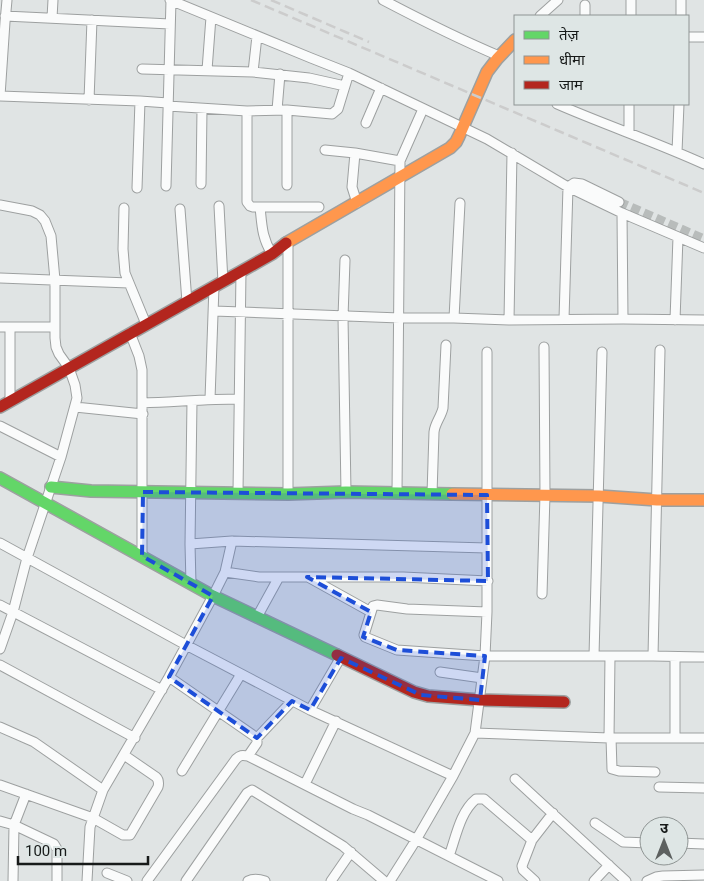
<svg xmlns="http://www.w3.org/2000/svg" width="704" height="881" viewBox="0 0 704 881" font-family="Roboto,'Noto Sans Devanagari',sans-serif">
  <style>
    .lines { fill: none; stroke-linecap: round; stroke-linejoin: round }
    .street-tunnel { stroke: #b8bcbb; stroke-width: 9; stroke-dasharray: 9 4.5; stroke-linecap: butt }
    .street-casing { stroke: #9da0a0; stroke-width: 11 }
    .fast-casing { stroke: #9da0a0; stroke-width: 14 }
    .slow-casing { stroke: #9da0a0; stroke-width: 14 }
    .jam-casing { stroke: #9da0a0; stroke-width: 14 }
    .street { stroke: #fafbfb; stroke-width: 9 }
    .fast { stroke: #63d668; stroke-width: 11 }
    .slow { stroke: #ff974d; stroke-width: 11 }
    .jam { stroke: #b3261e; stroke-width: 11 }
    .rail { stroke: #ccc; stroke-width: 2.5; stroke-dasharray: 10 5; stroke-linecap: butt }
    .marked { fill: #1d4ed8; fill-opacity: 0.2; stroke: #1d4ed8; stroke-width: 4; stroke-dasharray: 10 6; stroke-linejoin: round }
  </style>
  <rect width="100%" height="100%" fill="#e0e4e4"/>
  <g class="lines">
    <path class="street-tunnel" d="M619 202 704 239"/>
    <defs>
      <path id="street" d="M170 0 311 58 349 73 487 139 568 187 622 213 704 248
        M383 0C421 20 459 39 499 56
        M5 16 170 24
        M540 16 558 0
        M585 16V5
        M631 16V0
        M681 16V0
        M52 18 53 0
        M688 37H704
        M142 69 253 72 309 78 345 86
        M207 70 211 17
        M253 72 257 36
        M0 96 140 101
        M0 96 5 22 7 0
        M89 100 92 20
        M557 104C605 125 656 142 704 164
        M168 106 247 111 287 110 332 114 338 109 349 73
        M277 110 280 74
        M287 110V185
        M247 111V202L250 206 253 207H319
        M366 123 381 88
        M629 132V104
        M325 150 355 153 400 161
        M677 152 679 104
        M355 153 352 187 357 203
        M201 184 202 109
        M166 186 171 0
        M137 188 140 101 168 103
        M0 205 32 211 40 215 45 221 51 236 55 280V338L56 347 59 354 69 368 75 385 77 398 61 457 27 558 13 612 0 649
        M219 206 223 282
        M260 207C262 226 262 238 272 254
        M124 208 123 249 125 273 146 324
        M180 209 187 302
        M622 213 623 319
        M288 242V494
        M345 260 343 317 346 492
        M0 278 129 283
        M214 311 400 318H454L509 320 623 319 704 320
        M454 318 460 203
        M564 319 568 187 574 183 582 184 619 202
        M509 320 512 153
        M675 320 678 237
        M0 327H55
        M10 327V401
        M130 333 139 356 142 370V556
        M210 399 214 286
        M142 403C175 402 207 399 239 399
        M75 407 143 414
        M0 426 61 457
        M238 492 241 271
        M397 493 400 161 423 109
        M432 494 434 432C435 423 441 417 443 408L446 345
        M0 543 186 645 310 710 453 776
        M190 544 232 541 487 548
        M225 572 259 577H403L488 581
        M308 577 371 612
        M191 584 190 544 192 401
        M542 594 545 495 544 347
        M0 605 162 690
        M487 612 407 609 377 605 373 606 364 635 365 637 397 650 485 656H653L704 657
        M257 617 279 577
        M594 656 602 352
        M653 656 660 350
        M0 665 135 738
        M440 672 482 678
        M169 677 257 738V743L248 756
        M310 710 341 657
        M0 727 34 742 103 790
        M475 733 609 738H704
        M257 738 292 701
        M609 738 610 656
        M611 738 612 769 619 771 655 772
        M675 738V657
        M182 771 241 674
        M515 779 626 881
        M305 784 336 721
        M0 785 93 818 123 835H130L158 787C159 783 159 780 156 777L124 755
        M659 787 704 788
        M0 821 14 825 54 844 57 849V881
        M595 823 623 842 649 843
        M679 843 704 844
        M449 856C456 837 460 812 476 799H484L532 840
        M107 873 127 881
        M13 881 14 825 26 794
        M87 881 90 827 103 790 169 677 213 596 225 572 232 541
        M147 881 236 759C240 755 242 755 248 756L353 809 368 815 498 881
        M186 881 247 793 252 790 343 846 384 881
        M248 881C254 878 259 879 265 881
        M331 881 351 852
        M390 881 416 840 453 776 475 733 485 656 487 612V352
        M535 881 523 870 522 866 532 840 553 813
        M594 881 609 865
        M647 881 656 877 663 876 704 875"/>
      <path id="fast" d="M0 478 213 596 337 655
        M51 487 91 491 288 494 346 492 452 494"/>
      <path id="slow" d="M286 243 450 148 456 142 459 136 487 72 497 59 515 40
        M452 494 599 496 657 500H704"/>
      <path id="jam" d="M0 407 272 254 286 243
        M337 655 414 692 428 696 480 700 564 702"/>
    </defs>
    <use href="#street" class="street-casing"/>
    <use href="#fast" class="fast-casing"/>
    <use href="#slow" class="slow-casing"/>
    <use href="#jam" class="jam-casing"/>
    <use href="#street" class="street"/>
    <use href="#fast" class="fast"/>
    <use href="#slow" class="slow"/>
    <use href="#jam" class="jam"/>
    <path class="rail" d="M251 0 704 193
      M271 0 369 42"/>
  </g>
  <path class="marked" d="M143 492 487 495 488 581 307 577 371 612 363 637 397 650 485 656 480 700 421 695 341 658 310 710 292 701 257 738 169 677 213 596 142 556Z"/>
  <rect x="514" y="15" width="175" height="90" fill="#dee6e5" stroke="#8e9493"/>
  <rect x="524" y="31" width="25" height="8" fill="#63d668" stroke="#8e9493"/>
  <text x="559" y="40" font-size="15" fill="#171a19">तेज़</text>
  <rect x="524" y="56" width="25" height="8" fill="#ff974d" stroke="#8e9493"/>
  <text x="559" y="65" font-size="15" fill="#171a19">धीमा</text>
  <rect x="524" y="81" width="25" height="8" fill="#b3261e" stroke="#8e9493"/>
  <text x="559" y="90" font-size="15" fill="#171a19">जाम</text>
  <g transform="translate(664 841)"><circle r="24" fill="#dee6e5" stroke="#8e9493"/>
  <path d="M0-4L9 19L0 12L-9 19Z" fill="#5d6160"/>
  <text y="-8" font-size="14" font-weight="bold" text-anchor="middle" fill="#171a19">उ</text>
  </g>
  <path d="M18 856v8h130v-8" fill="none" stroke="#171a19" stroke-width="2.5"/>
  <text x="25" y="856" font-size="15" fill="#171a19" stroke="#dee6e5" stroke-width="4" paint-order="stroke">100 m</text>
</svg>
